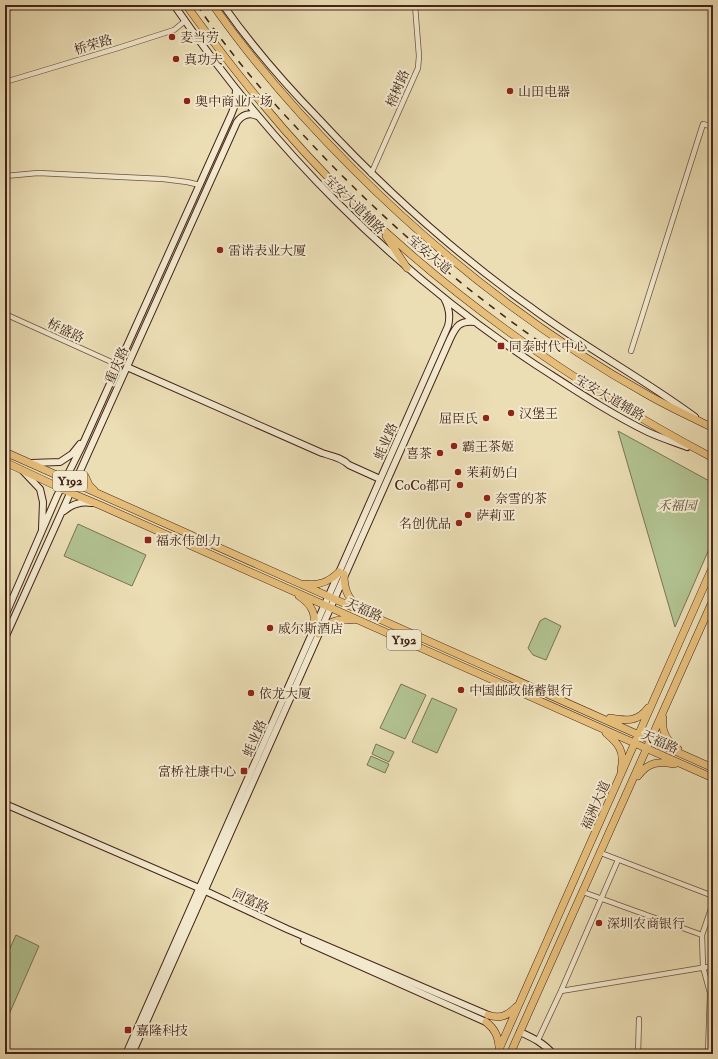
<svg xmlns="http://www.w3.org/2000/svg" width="718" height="1059" viewBox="0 0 718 1059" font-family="'IM FELL Double Pica','Noto Serif SC',serif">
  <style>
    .green { fill: #b2c291; stroke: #7a7355 }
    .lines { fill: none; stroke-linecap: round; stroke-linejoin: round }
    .street-casing { stroke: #6d5240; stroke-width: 6 }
    .secondary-casing { stroke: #432419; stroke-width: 8 }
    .primary-casing { stroke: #432419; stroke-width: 8 }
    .street { stroke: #f2e9ce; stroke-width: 4.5 }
    .secondary { stroke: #f2e9ce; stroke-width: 6 }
    .primary { stroke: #e6be7a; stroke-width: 7 }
    .rail { stroke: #432419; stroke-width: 1.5; stroke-dasharray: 7 7; stroke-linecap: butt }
    .poi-dot { fill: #8f2418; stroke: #f2e9ce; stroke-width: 1.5 }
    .labels { text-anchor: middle; stroke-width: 4; stroke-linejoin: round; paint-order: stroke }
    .shield { fill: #f2e9ce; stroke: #785f4f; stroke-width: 1 }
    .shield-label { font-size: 12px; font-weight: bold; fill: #432419 }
    .poi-label { font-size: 13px; fill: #432419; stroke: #f2e9ce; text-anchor: start }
    .street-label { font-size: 13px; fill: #432419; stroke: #f2e9ce }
    .park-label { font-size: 13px; font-style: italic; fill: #5f4c37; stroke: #f2e9ce }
  </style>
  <rect width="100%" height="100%" fill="#ebddb4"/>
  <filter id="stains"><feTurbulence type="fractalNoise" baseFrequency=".005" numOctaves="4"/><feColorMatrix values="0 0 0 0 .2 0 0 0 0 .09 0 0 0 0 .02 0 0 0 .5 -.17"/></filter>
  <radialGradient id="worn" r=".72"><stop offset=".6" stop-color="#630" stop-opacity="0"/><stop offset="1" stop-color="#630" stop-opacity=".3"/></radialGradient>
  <path class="green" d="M618 431 713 483V540L675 627Z
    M78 524 146 555 132 586 64 556Z
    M545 618 561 626 546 660 533 655 528 648 540 621Z
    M401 684 426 695 405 739 380 728Z
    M432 698 457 709 437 753 412 742Z
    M376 744 394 752 389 762 372 754Z
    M371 756 389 764 385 773 367 765Z
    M16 935 39 946 7 1019 5 1018V959Z"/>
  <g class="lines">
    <defs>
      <path id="street" d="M5 9 19 5
        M5 82 118 48 174 30 185 21
        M371 174 418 68 419 56 415 5
        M5 176 38 173 163 179 187 182 200 185
        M5 314 118 365
        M631 351 703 124 713 127
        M601 853 713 896
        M583 892 702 935
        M561 991 713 966
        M538 1040 561 991 618 860
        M638 1054 639 1019
        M708 1054 710 993 703 967 702 935 713 903"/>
      <path id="secondary" d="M174 5C273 149 390 268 536 365 572 388 609 413 648 432 661 438 674 442 687 447
        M223 5C252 46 284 83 319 119 383 188 452 251 529 306 582 346 641 377 695 417
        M127 367 322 453C332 456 342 458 349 465L380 479
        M31 463 60 462 72 454 80 444
        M23 471 40 489 43 502 42 529
        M64 511C72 504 81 501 92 503
        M5 616 57 496 81 448 231 115 235 105 236 90
        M5 638 237 122C242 115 249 112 257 116
        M5 804 199 888 287 929 488 1015
        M304 941 486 1022
        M520 1032C533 1038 544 1043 553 1054
        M126 1054 448 326C451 315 449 307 444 298
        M132 1054 450 339C456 326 460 320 475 322"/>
      <path id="primary" d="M186 5C235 72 287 138 347 196 455 301 580 388 713 458
        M213 5C255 65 302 118 353 169 441 257 539 334 648 395 669 407 691 417 713 428
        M386 236 407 268
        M5 452 713 768
        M5 462 71 493 102 506 713 778
        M85 476 89 485 94 490
        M344 574C344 588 347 597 357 606
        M305 584C319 586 329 582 339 572
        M299 596C313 605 317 616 313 631
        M318 634C330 622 335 618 353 620
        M610 718C626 721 638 722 648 708
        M663 718C661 732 667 741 678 749
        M606 733C619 744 625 751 621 770
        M638 776C648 762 659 761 674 764
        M488 1015C501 1019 507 1016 516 1007
        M486 1022C495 1029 498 1036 499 1047
        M497 1054 713 566
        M510 1054 713 600"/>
    </defs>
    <use href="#street" class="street-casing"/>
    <use href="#secondary" class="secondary-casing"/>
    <use href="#primary" class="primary-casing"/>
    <use href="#street" class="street"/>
    <use href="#secondary" class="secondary"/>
    <use href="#primary" class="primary"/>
    <path class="rail" d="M197 5C226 48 260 89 296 127 372 211 457 285 550 349"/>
  </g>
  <g class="poi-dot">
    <circle cx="172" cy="37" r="4"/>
    <circle cx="176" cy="59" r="4"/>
    <circle cx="510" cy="91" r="4"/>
    <circle cx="187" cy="101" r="4"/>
    <circle cx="220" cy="250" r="4"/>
    <rect x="497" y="342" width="8" height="8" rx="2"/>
    <circle cx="511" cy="413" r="4"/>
    <circle cx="486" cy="418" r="4"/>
    <circle cx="454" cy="446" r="4"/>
    <circle cx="440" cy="453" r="4"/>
    <circle cx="458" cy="472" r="4"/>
    <circle cx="460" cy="485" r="4"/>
    <circle cx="487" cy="498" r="4"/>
    <circle cx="468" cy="515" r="4"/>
    <circle cx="459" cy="523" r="4"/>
    <rect x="144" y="536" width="8" height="8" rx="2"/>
    <circle cx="270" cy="628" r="4"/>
    <circle cx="461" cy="690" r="4"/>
    <circle cx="251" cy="693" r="4"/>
    <rect x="240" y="767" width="8" height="8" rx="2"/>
    <circle cx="599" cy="923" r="4"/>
    <rect x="124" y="1026" width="8" height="8" rx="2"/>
  </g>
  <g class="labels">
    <g class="shield">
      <rect x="53" y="471" width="34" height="20" rx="3"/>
      <rect x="387" y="630" width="34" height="20" rx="3"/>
    </g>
    <g class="shield-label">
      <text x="70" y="485">Y192</text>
      <text x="404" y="644">Y192</text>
    </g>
    <g class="poi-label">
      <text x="180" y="42">麦当劳</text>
      <text x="184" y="64">真功夫</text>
      <text x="518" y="96">山田电器</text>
      <text x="195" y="106">奥中商业广场</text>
      <text x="228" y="255">雷诺表业大厦</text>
      <text x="509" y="351">同泰时代中心</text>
      <text x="519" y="418">汉堡王</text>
      <text x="478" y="423" text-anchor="end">屈臣氏</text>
      <text x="462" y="451">霸王茶姬</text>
      <text x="432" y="458" text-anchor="end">喜茶</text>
      <text x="466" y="477">茉莉奶白</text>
      <text x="452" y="490" text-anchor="end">CoCo都可</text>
      <text x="495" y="503">奈雪的茶</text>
      <text x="476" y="520">萨莉亚</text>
      <text x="451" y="528" text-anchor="end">名创优品</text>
      <text x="156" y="545">福永伟创力</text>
      <text x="278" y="633">威尔斯酒店</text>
      <text x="469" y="695">中国邮政储蓄银行</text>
      <text x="259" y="698">依龙大厦</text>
      <text x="236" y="776" text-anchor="end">富桥社康中心</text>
      <text x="607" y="928">深圳农商银行</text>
      <text x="136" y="1035">嘉隆科技</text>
    </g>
    <g class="street-label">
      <text transform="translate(93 44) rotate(-17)" y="5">桥荣路</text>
      <text transform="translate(397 88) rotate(-67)" y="5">榕树路</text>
      <text transform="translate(355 204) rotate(44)" y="5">宝安大道辅路</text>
      <text transform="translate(430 254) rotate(40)" y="5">宝安大道</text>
      <text transform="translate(66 330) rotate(25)" y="5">桥盛路</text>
      <text transform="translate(116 365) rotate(-66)" y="5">重庆路</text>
      <text transform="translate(610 397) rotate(30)" y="5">宝安大道辅路</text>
      <text transform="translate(385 441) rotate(-66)" y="5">蚝业路</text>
      <text transform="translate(364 609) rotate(24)" y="5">天福路</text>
      <text transform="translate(254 738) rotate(-66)" y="5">蚝业路</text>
      <text transform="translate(660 741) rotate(24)" y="5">天福路</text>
      <text transform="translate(595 805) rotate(-66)" y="5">福洲大道</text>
      <text transform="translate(251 900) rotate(25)" y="5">同富路</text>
    </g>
    <g class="park-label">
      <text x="677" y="510">禾福园</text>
    </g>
  </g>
  <rect width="718" height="1059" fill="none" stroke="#ebddb4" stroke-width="20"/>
  <rect x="6" y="6" width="706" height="1047" fill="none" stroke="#432419" stroke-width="2"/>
  <rect x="10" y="10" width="698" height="1039" fill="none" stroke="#432419"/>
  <rect width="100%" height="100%" filter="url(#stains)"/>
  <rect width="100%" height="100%" fill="url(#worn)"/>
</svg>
